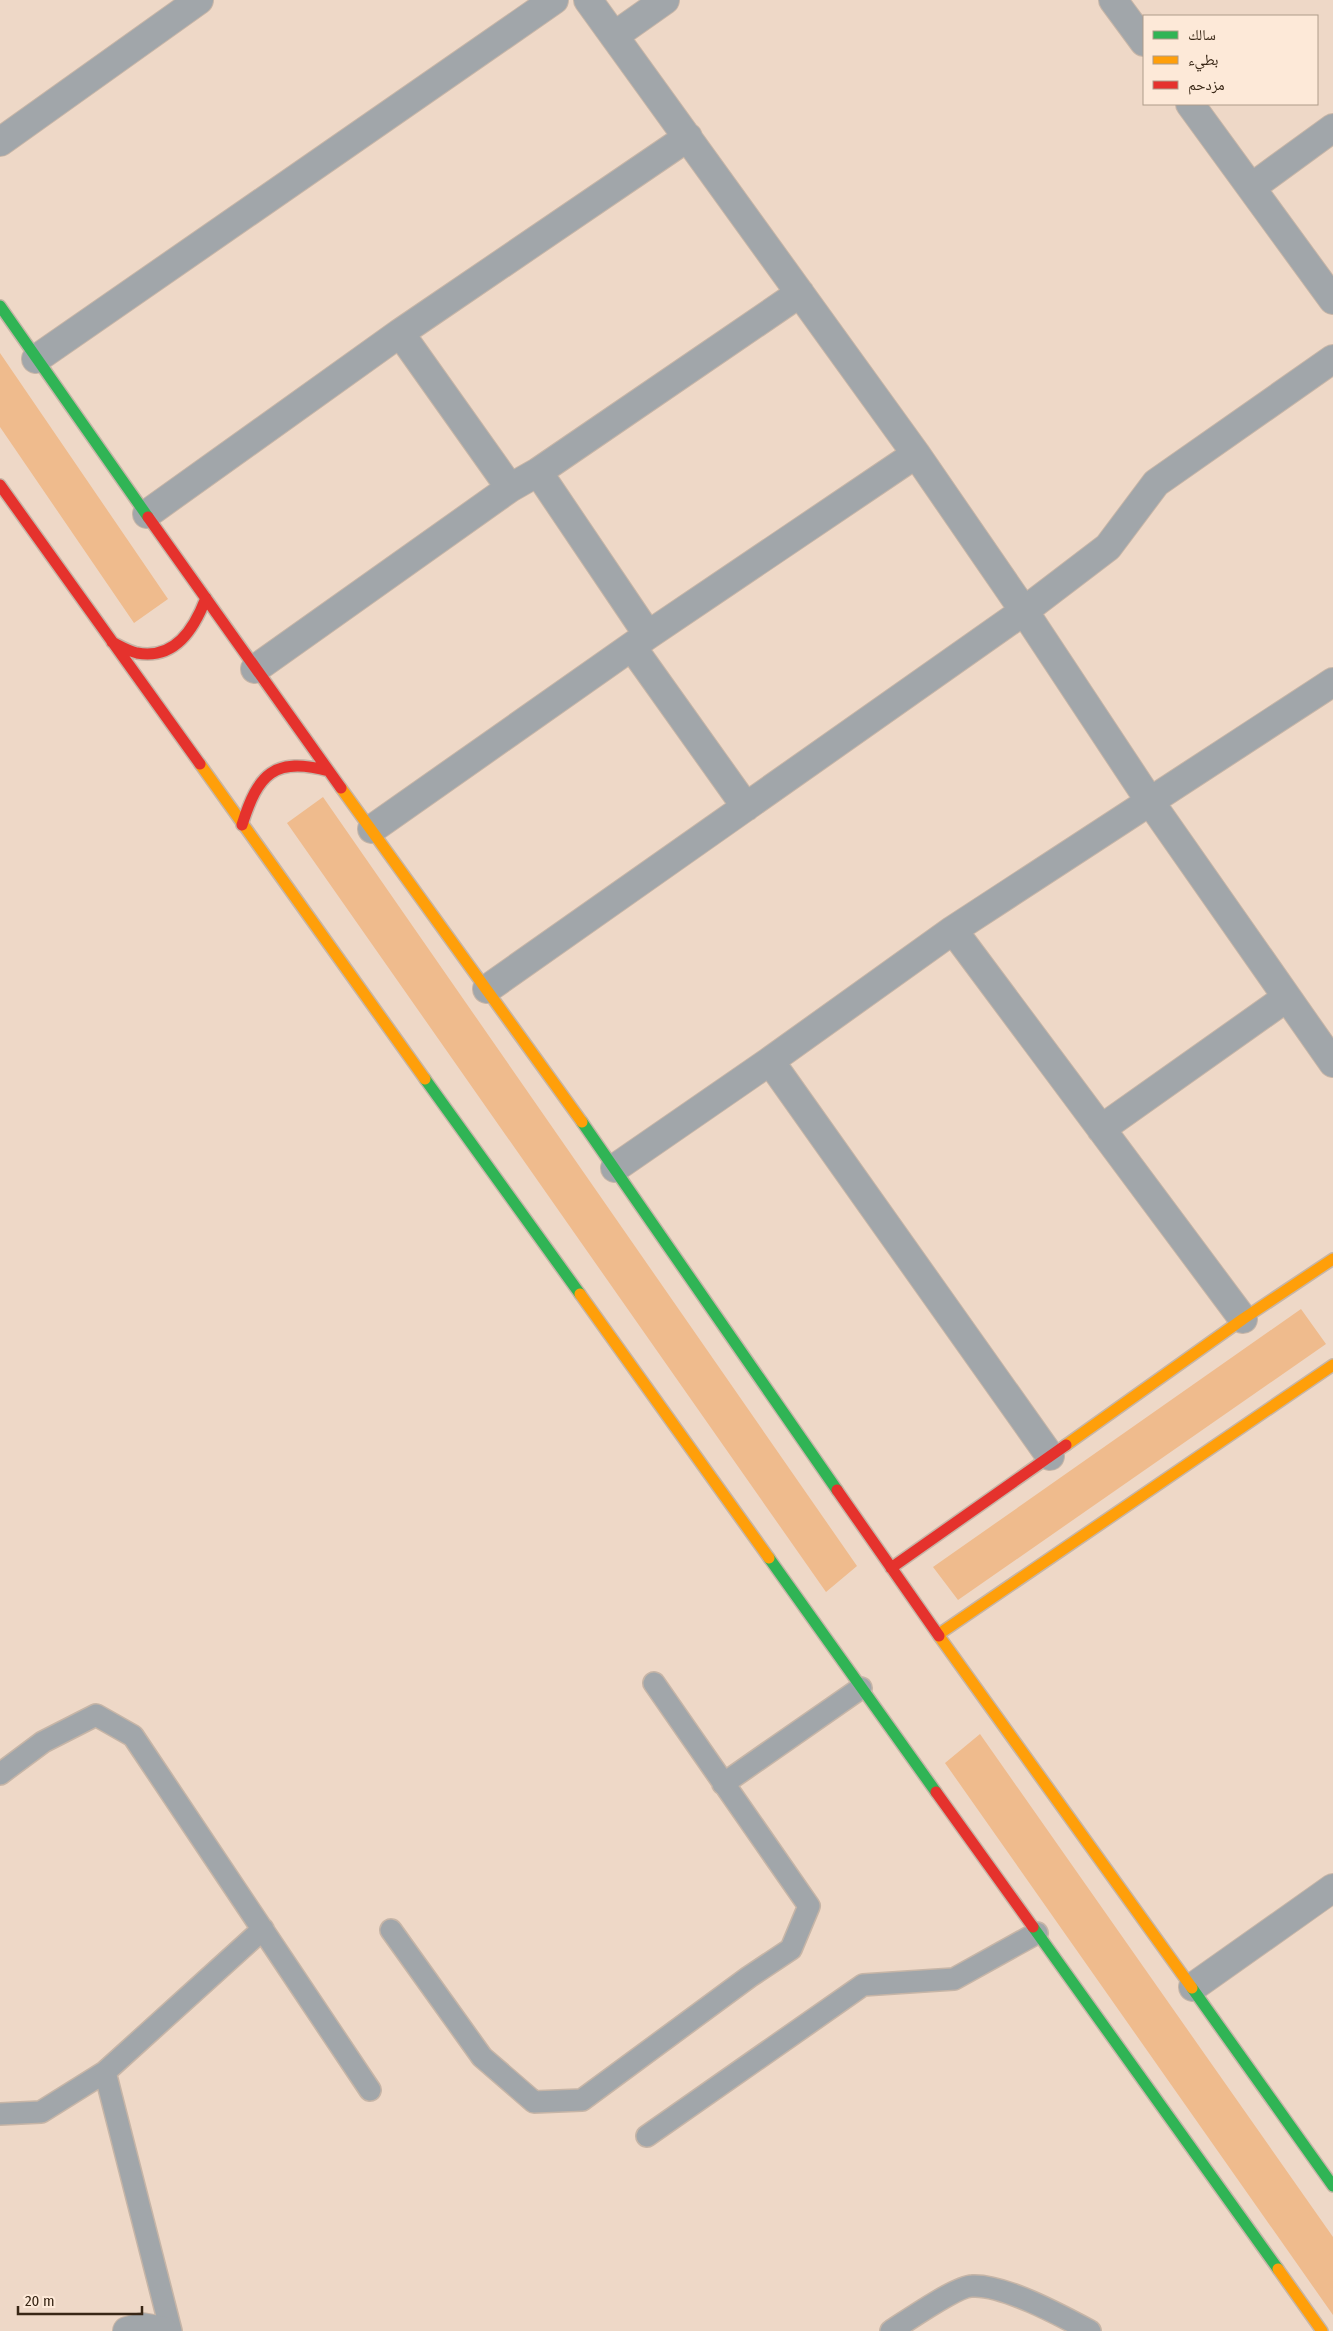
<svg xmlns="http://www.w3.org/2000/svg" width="1333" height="2331" viewBox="0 0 1333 2331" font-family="'Fira Sans Condensed','Noto Naskh Arabic',sans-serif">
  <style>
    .green { fill: #efbb8d }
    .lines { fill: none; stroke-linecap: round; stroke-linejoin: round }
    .lane-casing { stroke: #c6b5a7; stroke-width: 24 }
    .street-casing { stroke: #c6b5a7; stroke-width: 30 }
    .fast-casing { stroke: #c6b5a7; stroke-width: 14 }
    .slow-casing { stroke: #c6b5a7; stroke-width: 14 }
    .jam-casing { stroke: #c6b5a7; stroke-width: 14 }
    .lane { stroke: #a1a6aa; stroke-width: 21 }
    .street { stroke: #a1a6aa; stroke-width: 28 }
    .fast { stroke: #30b455; stroke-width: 11 }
    .slow { stroke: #ff9f0a; stroke-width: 11 }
    .jam { stroke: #e5322d; stroke-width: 11 }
  </style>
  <rect width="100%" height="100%" fill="#eed8c7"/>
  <path class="green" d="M0 353 168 599 134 623 0 427Z
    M323 797 857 1566 826 1592 287 823Z
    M1301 1309 1326 1344 958 1600 933 1567Z
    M980 1734 1333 2237V2315L945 1763Z"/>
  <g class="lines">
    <defs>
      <path id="lane" d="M0 1774 43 1742 96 1715 133 1736 370 2090
        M723 1784 861 1688
        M391 1930 482 2057 534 2102 582 2100 749 1977 791 1949 809 1906 654 1683
        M105 2072 171 2331
        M0 2114 41 2112 105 2072 263 1929
        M647 2136 863 1985 954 1979 1037 1933
        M891 2331C905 2322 957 2286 972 2286 1003 2284 1062 2316 1090 2331"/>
      <path id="street" d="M588 0 916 454 1024 611 1151 803 1333 1063
        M1113 0 1144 42
        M614 36 665 0
        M1190 104 1333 300
        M0 142 199 0
        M1252 187 1333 128
        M400 333 510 488
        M36 359 554 0
        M538 472 648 635
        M147 514 400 333 688 137
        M632 647 746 807
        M255 669 510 488 538 472 800 293
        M372 829 648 635 916 454
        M953 930 1243 1319
        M487 989 1024 611 1108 547 1156 483 1333 359
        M770 1061 1050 1456
        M1101 1129 1286 998
        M615 1168 770 1061 953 930 1333 682
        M1193 1987 1333 1888
        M127 2331 142 2327 164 2331"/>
      <path id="fast" d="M0 306 148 517
        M425 1079 580 1294
        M582 1122 837 1490
        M769 1558 936 1792
        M1033 1927 1278 2269
        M1192 1988 1333 2186"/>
      <path id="slow" d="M200 764 425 1079
        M341 788 582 1122
        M580 1294 769 1558
        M1066 1445 1243 1319 1333 1259
        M939 1634 1333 1365
        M939 1636 1192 1988
        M1278 2269 1322 2331"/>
      <path id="jam" d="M0 485 200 764
        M148 517 341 788
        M112 642C120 646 128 651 137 653 175 660 194 629 206 598
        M242 825C258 774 274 756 329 771
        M837 1490 939 1636
        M891 1568 1066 1445
        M936 1792 1033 1927"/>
    </defs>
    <use href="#lane" class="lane-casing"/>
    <use href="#street" class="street-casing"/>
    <use href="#fast" class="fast-casing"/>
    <use href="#slow" class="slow-casing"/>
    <use href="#jam" class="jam-casing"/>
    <use href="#lane" class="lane"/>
    <use href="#street" class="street"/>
    <use href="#fast" class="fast"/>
    <use href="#slow" class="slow"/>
    <use href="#jam" class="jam"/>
  </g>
  <rect x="1143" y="15" width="175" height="90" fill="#fde9d8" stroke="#ae9b8a"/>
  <rect x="1153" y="31" width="25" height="8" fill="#30b455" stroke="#ae9b8a"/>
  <text x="1188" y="40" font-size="15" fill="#382615">سالك</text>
  <rect x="1153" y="56" width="25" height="8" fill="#ff9f0a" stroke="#ae9b8a"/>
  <text x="1188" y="65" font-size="15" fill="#382615">بطيء</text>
  <rect x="1153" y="81" width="25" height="8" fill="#e5322d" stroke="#ae9b8a"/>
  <text x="1188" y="90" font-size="15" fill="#382615">مزدحم</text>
  <path d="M18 2306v8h124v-8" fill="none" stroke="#382615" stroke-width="2.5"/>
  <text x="25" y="2306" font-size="15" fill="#382615" stroke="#fde9d8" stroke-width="4" paint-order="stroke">20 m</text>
</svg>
